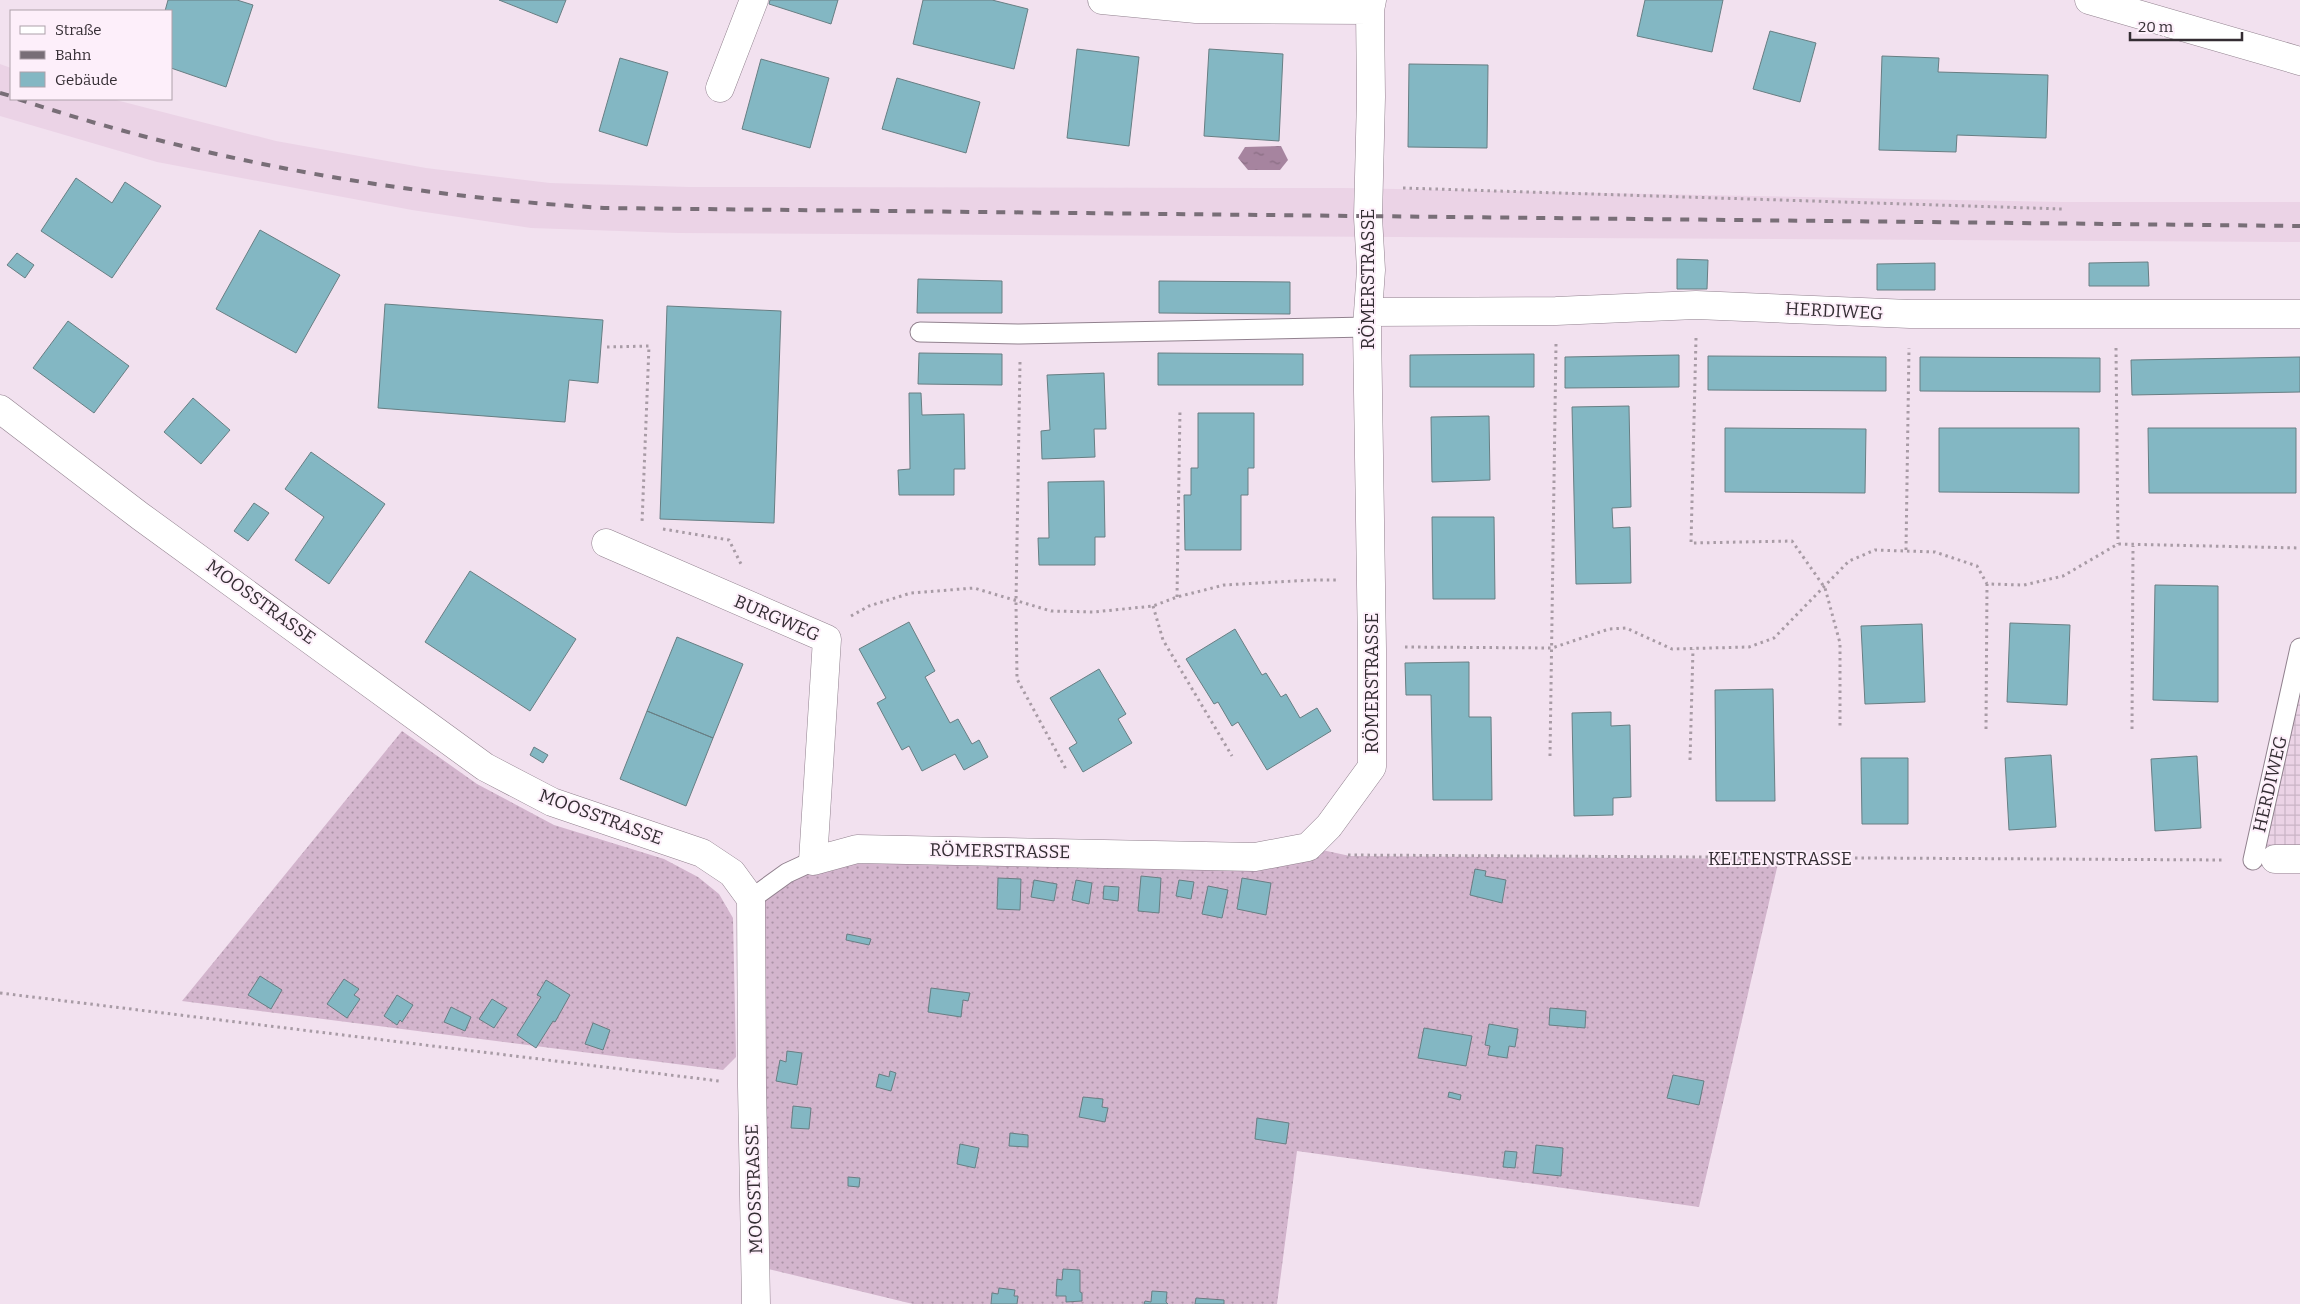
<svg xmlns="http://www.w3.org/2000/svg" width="2300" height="1304" viewBox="0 0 2300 1304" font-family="Bitter,serif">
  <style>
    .built { fill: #ebd3e6 }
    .industrial { fill: url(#industrial-grid) }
    .garden { fill: url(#garden-dots) }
    .water { fill: url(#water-ripples) }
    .building { fill: #83b7c3; stroke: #687e83 }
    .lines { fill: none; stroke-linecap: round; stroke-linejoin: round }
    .service-casing { stroke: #91818e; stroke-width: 21 }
    .minor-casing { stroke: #91818e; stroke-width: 29 }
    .secondary-casing { stroke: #91818e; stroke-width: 29 }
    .path { stroke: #a89ba5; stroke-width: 3; stroke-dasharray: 2.5 4; stroke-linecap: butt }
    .service { stroke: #fff; stroke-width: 19 }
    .minor { stroke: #fff; stroke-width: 28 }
    .secondary { stroke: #fff; stroke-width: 28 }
    .rail { stroke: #786e77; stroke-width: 4; stroke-dasharray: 9 9; stroke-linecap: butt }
    .labels { text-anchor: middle; stroke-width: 4; stroke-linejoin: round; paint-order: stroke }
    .street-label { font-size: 18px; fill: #342d33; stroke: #fdeffa }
  </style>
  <defs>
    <pattern id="industrial-grid" width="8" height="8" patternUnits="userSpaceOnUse" patternTransform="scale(1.25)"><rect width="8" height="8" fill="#ebd3e6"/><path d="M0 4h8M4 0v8" fill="none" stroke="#cab5c6"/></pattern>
    <pattern id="garden-dots" width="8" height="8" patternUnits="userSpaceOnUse" patternTransform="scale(1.25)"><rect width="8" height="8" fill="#d3b5cd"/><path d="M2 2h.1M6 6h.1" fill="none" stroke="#ac94a7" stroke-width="1.8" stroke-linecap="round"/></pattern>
    <pattern id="water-ripples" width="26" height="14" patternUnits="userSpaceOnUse" patternTransform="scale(1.25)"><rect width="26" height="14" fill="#a6849f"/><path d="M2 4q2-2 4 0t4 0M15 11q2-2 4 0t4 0" fill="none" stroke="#886c82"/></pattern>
  </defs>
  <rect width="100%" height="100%" fill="#f2e1ef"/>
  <path class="built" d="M0 64 11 68V99H112L276 141 426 168 550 183 689 187 1344 188 2062 202H2300V242L678 233 531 228 412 210 157 162 0 116Z"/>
  <path class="industrial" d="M2300 648V859L2253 860Z"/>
  <path class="garden" d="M402 731 477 784 554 825 664 859 698 877 719 894 733 918 736 1057 723 1070 182 1001Z
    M1308 847 1350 856 1779 859 1699 1207 1297 1151 1277 1304H913L756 1266 751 899 813 861Z"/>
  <path class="water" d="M1281 146 1288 160 1280 170H1248L1238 158 1245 147Z"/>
  <path class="building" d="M168 0H237L253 5 226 87 171 68V11H165Z
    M499 0H566L557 23Z
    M770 0H838L831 24 769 4Z
    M923 0H992L1028 9 1014 69 913 44Z
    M1645 0H1723L1712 52 1637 36Z
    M1770 31 1816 43 1800 102 1753 89Z
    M1077 49 1139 57 1129 146 1067 138Z
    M1209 49 1283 54 1279 141 1204 136Z
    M1882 56 1939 58 1938 72 2048 75 2046 138 1957 135 1956 152 1879 150Z
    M620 58 668 72 647 146 599 131Z
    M761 59 829 78 810 148 742 129Z
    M1409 64 1488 65 1487 148 1408 147Z
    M897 78 980 102 966 153 882 129Z
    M76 178 112 203 125 182 161 206 112 278 41 231Z
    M260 230 340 275 296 353 216 309Z
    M17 253 34 265 25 278 7 265Z
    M1677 259 1708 260 1707 289H1677Z
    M2148 262 2149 286H2089V263Z
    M1935 263V290H1877V264Z
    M918 279 1002 281V313H917Z
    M1159 281 1290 282V314L1159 313Z
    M385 304 603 320 598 383 569 380 565 422 378 408Z
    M667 306 781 311 774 523 660 519Z
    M68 321 129 366 94 413 33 368Z
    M919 353 1002 354V385L918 384Z
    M1158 353 1303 354V385H1158Z
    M1534 354V387H1410V355Z
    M1679 355V387L1565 388V357Z
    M1708 356 1886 357V391L1708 390Z
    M1920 357 2100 358V392L1920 391Z
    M2300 357V392L2132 395 2131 360Z
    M1104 373 1106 429H1094L1095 457 1042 459 1041 431 1050 430 1047 375Z
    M909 393H921L922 415 964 414 965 469H954V495H899L898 470 910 469Z
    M193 398 230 430 201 464 164 432Z
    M1629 406 1631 507 1612 508 1613 528 1630 527 1631 583 1576 584 1572 407Z
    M1198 413H1254V468H1248V495H1241V550H1185L1184 495H1191V468H1198Z
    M1489 416 1490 480 1432 482 1431 417Z
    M1725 428 1866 429 1865 493 1725 492Z
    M1939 428H2079V493L1939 492Z
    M2148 428H2296V493H2149Z
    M311 452 385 504 329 584 295 560 324 517 285 489Z
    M1104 481 1105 537H1095V565H1039L1038 538H1049L1048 482Z
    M254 503 269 513 248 541 234 531Z
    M1432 517H1494L1495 599H1433Z
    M470 571 576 639 530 711 425 642Z
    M2155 585 2218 586V702L2153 700Z
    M909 622 935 671 925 677 950 723 958 719 972 744 979 740 988 757 964 770 955 754 922 771 909 746 902 750 877 703 886 698 859 649Z
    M2010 623 2070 625 2067 705 2007 702Z
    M1922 624 1925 702 1865 704 1861 626Z
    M1235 629 1262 675 1266 673 1281 697 1286 694 1300 718 1317 708 1331 731 1267 770 1238 722 1232 726 1218 702 1214 704 1186 659Z
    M677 637 743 664 713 738 647 711Z
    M1469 662V717H1491L1492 800H1433L1431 695H1406L1405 663Z
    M1099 669 1126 714 1118 719 1132 743 1083 772 1069 748 1077 743 1050 698Z
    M1773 689 1775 801H1716L1715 690Z
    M647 711 713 738 686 806 620 779Z
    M1611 712V726L1630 725 1631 797 1613 798V815L1574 816 1572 713Z
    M534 747 548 755 543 763 530 755Z
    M2051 755 2056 827 2009 830 2005 758Z
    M2197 756 2201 828 2155 831 2151 759Z
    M1861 758H1908V824H1862Z
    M1475 869 1486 871 1485 876 1506 880 1502 903 1470 895Z
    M1141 876 1161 878 1159 913 1138 911Z
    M998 878 1021 879 1020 910 997 909Z
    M1242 878 1271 883 1266 915 1237 909Z
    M1034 880 1057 884 1054 901 1031 897Z
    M1076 880 1092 883 1089 904 1072 900Z
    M1179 880 1194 882 1191 899 1176 896Z
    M1104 886 1119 887 1118 901 1103 899Z
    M1208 886 1228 890 1222 918 1202 914Z
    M847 934 871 939 869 945 846 940Z
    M260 976 282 990 271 1009 248 995Z
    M344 979 359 989 354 995 360 999 347 1018 327 1004Z
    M546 980 570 995 555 1022 553 1021 536 1048 517 1035 541 997 537 995Z
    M931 988 970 993 968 1001 963 1000 961 1017 928 1012Z
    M397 995 413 1005 402 1022 400 1020 397 1025 384 1016Z
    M492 999 507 1008 494 1028 479 1019Z
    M451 1007 471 1017 465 1031 444 1022Z
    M1550 1008 1586 1011 1585 1028 1549 1025Z
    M593 1023 610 1030 603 1050 585 1044Z
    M1489 1024 1518 1029 1515 1047 1509 1046 1507 1058 1488 1055 1490 1046 1485 1045Z
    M1424 1028 1472 1036 1466 1066 1418 1058Z
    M787 1051 802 1053 797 1085 776 1081 780 1060 786 1062Z
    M890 1071 896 1073 891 1091 876 1087 879 1074 889 1077Z
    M1673 1075 1704 1081 1699 1105 1667 1098Z
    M1449 1092 1461 1095 1460 1100 1448 1097Z
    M1083 1097 1103 1099 1102 1107 1108 1108 1105 1122 1079 1117Z
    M793 1106 811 1108 809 1129 791 1128Z
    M1257 1118 1289 1123 1286 1144 1255 1139Z
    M1010 1133 1028 1135V1147L1009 1146Z
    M960 1144 979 1148 975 1168 957 1164Z
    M1536 1145 1563 1148 1561 1176 1533 1173Z
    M1505 1151 1517 1152 1515 1168 1503 1167Z
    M848 1177 860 1178 859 1187 848 1186Z
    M1063 1269 1080 1270V1292L1082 1293V1301L1066 1302V1296H1056L1057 1279 1062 1280Z
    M999 1288 1015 1290 1014 1296H1018L1017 1304H991L992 1293 998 1294Z
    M1152 1291 1167 1292 1166 1302 1168 1304H1144L1145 1301 1151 1302Z
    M1196 1298 1224 1300V1304H1195Z"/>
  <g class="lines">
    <defs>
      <path id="service" d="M920 332 1019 334 1367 327
        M2253 860 2300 648
        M751 899 787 873 813 861"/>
      <path id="minor" d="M1102 0 1196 9 1370 10
        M720 88 754 0
        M1369 312 1556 311 1696 305 1910 314H2300
        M0 409 140 516 485 767 552 802 702 853 732 873 751 899 752 1086 756 1304
        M606 543 827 639 813 861 857 849 1255 857 1308 847 1329 826 1372 767V649L1367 327 1371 270 1368 217 1371 97 1370 10 1372 0
        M2275 859H2300"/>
      <path id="secondary" d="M2089 0 2300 61"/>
    </defs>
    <use href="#service" class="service-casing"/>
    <use href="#minor" class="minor-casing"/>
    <use href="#secondary" class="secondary-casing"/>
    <path class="path" d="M1403 188 2063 209
      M1696 338 1691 543 1792 541 1825 588 1840 643V728
      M607 347 649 346 642 523
      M2116 348 2118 544
      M1020 362 1016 602 1017 679 1067 771
      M663 529 729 540 741 564
      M1906 550 1909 348
      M1177 597 1180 409
      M1153 606 1163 640 1232 756
      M851 616 869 606 911 593 974 588 1051 611 1094 612 1153 606 1177 597 1224 585 1312 580H1338
      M1405 647 1552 648 1609 629 1626 628 1672 649 1749 647 1774 638 1849 561 1875 550 1935 552 1977 566 1987 584 2024 585 2063 576 2118 544 2300 548
      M1986 729 1987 584
      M2132 729 2133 546
      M1550 756 1556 344
      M1690 760 1693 649
      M1348 855 2224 860
      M0 993 719 1081"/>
    <use href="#service" class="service"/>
    <use href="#minor" class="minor"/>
    <use href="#secondary" class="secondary"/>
    <path class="rail" d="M0 93 11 96
      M18 99C208 162 405 196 604 208L2300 226"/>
  </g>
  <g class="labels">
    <g class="street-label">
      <text transform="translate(1368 279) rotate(-90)" y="6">RÖMERSTRASSE</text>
      <text transform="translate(1834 311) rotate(3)" y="6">HERDIWEG</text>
      <text transform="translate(261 602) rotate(36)" y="6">MOOSSTRASSE</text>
      <text transform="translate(777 618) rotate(23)" y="6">BURGWEG</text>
      <text transform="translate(1372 683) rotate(-90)" y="6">RÖMERSTRASSE</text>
      <text transform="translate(2270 784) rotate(-77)" y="6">HERDIWEG</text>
      <text transform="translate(601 817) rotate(20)" y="6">MOOSSTRASSE</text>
      <text transform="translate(1000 851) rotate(1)" y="6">RÖMERSTRASSE</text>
      <text x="1780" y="865">KELTENSTRASSE</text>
      <text transform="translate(754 1189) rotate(-92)" y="6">MOOSSTRASSE</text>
    </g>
  </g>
  <rect x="10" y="10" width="162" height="90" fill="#fdeffa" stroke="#ada1aa"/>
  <rect x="20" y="26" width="25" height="8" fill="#ffffff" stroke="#ada1aa"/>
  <text x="55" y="35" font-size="15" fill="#342d33">Straße</text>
  <rect x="20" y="51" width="25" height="8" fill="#786e77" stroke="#ada1aa"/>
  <text x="55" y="60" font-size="15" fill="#342d33">Bahn</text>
  <rect x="20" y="72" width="25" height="15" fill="#83b7c3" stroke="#ada1aa"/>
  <text x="55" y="85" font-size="15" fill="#342d33">Gebäude</text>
  <path d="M2130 32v8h112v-8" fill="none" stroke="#342d33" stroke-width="2.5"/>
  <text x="2138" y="32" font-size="15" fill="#342d33" stroke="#fdeffa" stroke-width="4" paint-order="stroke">20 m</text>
</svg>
